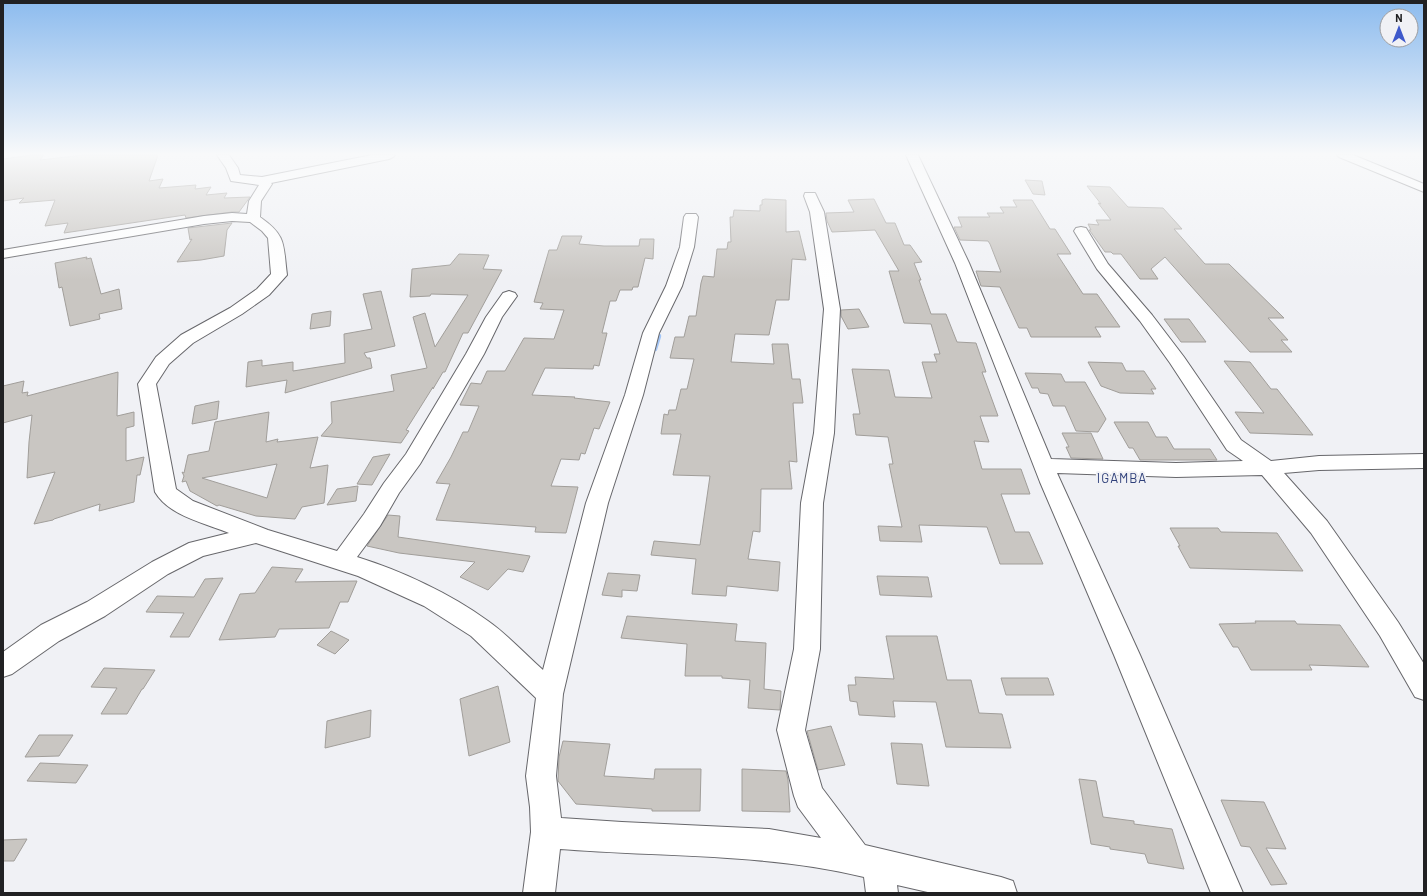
<svg xmlns="http://www.w3.org/2000/svg" width="1427" height="896" viewBox="0 0 1427 896" font-family="Barlow,sans-serif">
  <style>
    .lines { fill: none; stroke-linecap: round; stroke-linejoin: round }
    .stream { stroke: #a3c6f7; stroke-width: 4.5 }
    .building { fill: #c9c6c2; stroke: #a19e9a; fill-rule: evenodd }
    .street-casing { stroke: #67676b; stroke-width: 2 }
    .street { fill: #fff; fill-rule: evenodd }
    .labels { text-anchor: middle; stroke-width: 4; stroke-linejoin: round; paint-order: stroke }
    .quarter-label { font-size: 13px; letter-spacing: 1px; fill: #2f407a; stroke: #f0f1f5 }
  </style>
  <rect width="100%" height="100%" fill="#f0f1f5"/>
  <g class="lines">
    <path class="stream" d="M655 349 659 336"/>
  </g>
  <path class="building" d="M32 155H44L40 160 84 155H158L149 181 163 179 159 188 196 185 195 189 211 187 206 195 227 193 224 198 250 197 239 212H232L186 218 185 215 64 233 68 223 45 226 55 200 19 203 24 198 3 201V159Z
    M1025 180 1042 181 1045 195 1033 194Z
    M1087 186 1110 187 1128 207 1163 208 1182 229H1174L1205 264H1229L1284 318H1268L1288 340H1281L1292 352H1250L1165 257 1151 269 1158 279H1140L1121 254H1113L1111 252H1105L1090 231 1089 230H1091L1088 224 1099 225 1096 220H1111L1098 203 1101 204Z
    M765 199 786 200V232L799 231 806 260 792 259 789 300H776L769 335 735 334 731 362 774 364 772 344H788L792 379H800L803 403H793L797 462 789 461 792 489H761L760 532 753 531 748 559 780 562 778 591 727 586 726 596 692 594 696 559 651 555 654 541 700 545 710 476 673 475 681 434H661L664 414 668 415 669 410H676L681 389H687L694 359 670 358 675 337H684L689 316H696L701 283 703 276 714 277 717 249H727L728 242H731L730 217H733L734 210 760 211V205H762V200Z
    M874 199 886 223H895L904 245H910L922 262 914 263 921 280H919L931 314H946L957 342 976 343 986 372H982L998 416H980L989 442 974 441 982 469H1021L1030 494H1001L1015 532H1029L1043 564H1000L987 527 919 525 922 542 880 541 878 526 902 527 889 464H893L888 437 856 435 853 414H860L852 369 889 370 895 397 932 398 922 362H937L934 354H940L931 324 904 323 889 271H899L875 230 832 232 827 221 826 213 854 212 848 200Z
    M1013 200H1032L1050 229H1055L1071 254H1057L1083 294H1097L1120 327H1095L1101 337H1031L1027 328H1019L1000 287 981 286 976 271 1001 272 990 244 988 241 960 240 954 227H962L958 217H990L987 213H1004L1000 207H1017Z
    M232 223 227 230 224 256 201 260 177 262 192 239 190 240 188 228Z
    M562 236H582L579 244 604 246H639L640 239H654L653 259 645 258 638 287H633L632 290H620L616 301H610L602 333H607L599 366 594 365 593 369 545 368 532 395 575 397 574 398 610 402 599 429 594 428 585 454 581 453 579 460 561 459 551 486 578 487 566 533 535 532 536 527 436 520 450 484 436 483 451 457 463 432H468L479 406 460 405 471 383 481 384 487 371H505L524 338 554 339 564 310 540 309 543 303 534 302 549 250H557Z
    M459 254 489 255 483 269 502 270 468 333H463L445 372H443L433 389V387L406 430 409 431 401 443 321 436 332 423 331 402 394 391 391 375 427 368 413 317 425 313 435 347 468 295 431 294 430 296 410 297 412 269 450 265Z
    M87 257 86 259 91 258 101 294 119 289 122 309 99 314 100 319 70 326 62 287 59 288 55 263Z
    M381 291 395 346 364 353 367 358H370L372 368 285 393 287 380 246 387 248 362 262 360V366L293 362V371L345 363 344 334 372 329 363 294Z
    M859 309 869 327 848 329 841 316V310Z
    M331 311 330 326 310 329 312 314Z
    M1164 319H1189L1206 342H1181Z
    M1224 361 1250 362 1271 389H1277L1313 435 1250 433 1235 412 1264 413Z
    M1088 362 1122 363 1126 371H1144L1156 389H1151L1154 394 1120 393 1101 386Z
    M118 372 117 416 134 412V426L126 428V461L144 457 140 475H137L134 502 99 511 100 504 54 519 53 520 34 524 55 472 27 478 29 442 32 415 3 423V386L24 381 22 393 28 392 27 396Z
    M1025 373 1061 374 1065 382H1085L1106 419 1098 432 1076 431 1065 406H1053L1048 394 1040 393 1038 388H1032Z
    M219 401 217 419 192 424 195 406Z
    M269 412 266 442 278 439 277 442 318 437 310 468 328 465 324 503 302 507 295 519 256 516 219 505 217 506 190 491 186 481 182 482 184 476 182 472 184 473 188 455 209 451 215 422ZM277 464 267 498 202 478Z
    M1114 422H1148L1156 437H1167L1174 449H1210L1217 460H1140L1133 448H1129Z
    M1062 433H1091L1103 459 1071 458 1066 447H1069Z
    M390 454 372 485 357 484 373 457Z
    M358 486 356 501 327 505 337 489Z
    M388 515 400 516 398 537 530 556 523 572 508 569 488 590 460 577 475 562 399 553 367 546Z
    M1170 528H1218L1221 532 1277 533 1303 571 1190 568 1178 546H1180Z
    M272 567 303 569 295 582 357 581 348 602H340L329 628 279 629 275 637 219 640 240 594 255 593Z
    M608 573 640 575 637 591 622 590V597L602 595Z
    M877 576 928 577 932 597 880 595Z
    M223 578 189 637H170L184 613 146 612 157 596 194 597 205 579Z
    M627 616 737 624 735 641 766 643 764 689 781 691 780 710 748 708 750 680 722 678V676H685L687 644 621 638Z
    M1255 621H1295L1297 624 1340 625 1369 667 1309 665 1312 670H1251L1238 647H1233L1219 624 1256 623Z
    M331 631 349 640 335 654 317 645Z
    M886 636H937L947 680H971L979 713 1002 714 1011 748 946 747 936 702 893 701 895 717 859 715 857 702 850 701 848 685H856L855 677 894 679Z
    M104 668 155 670 143 689H142L127 714H101L117 688 91 687Z
    M1001 678H1048L1054 695H1006Z
    M498 686 510 742 469 756 460 699Z
    M371 710 370 737 325 748 327 721Z
    M831 726 845 765 818 770 807 731Z
    M39 735H73L59 756 25 757Z
    M563 741 610 744 604 776 654 779 655 769H701L700 811H652V809L576 804 558 781 559 757Z
    M891 743 922 744 929 786 897 784Z
    M40 763 88 765 76 783 27 781Z
    M742 769 786 771 788 780 790 812 742 811Z
    M1079 779 1096 781 1103 817 1134 821V824L1172 829 1184 869 1148 863 1145 854 1110 849V847L1091 844Z
    M1221 800 1264 802 1286 849 1266 848 1287 884 1271 885 1250 847 1241 846Z
    M27 839 14 861H3V840Z"/>
  <g class="lines">
    <defs>
      <path id="street" d="M217 155H229L238 168 240 175 262 177 372 155H395L393 157 389 159 271 183 272 184 261 201 260 217C287 236 283 244 287 275L269 295 242 314 193 343 169 364 156 384 176 489 193 501 268 530 337 551 364 514 384 483 406 454 466 354 486 317 503 293 509 291 515 293 517 296 502 317 484 354 420 464 399 493 380 526 357 557C402 571 451 594 488 621 508 635 525 654 543 670L586 503 625 395 643 333 666 286 680 247 684 217 686 214H696L698 217 694 247 682 286 659 333 643 395 608 503 563 694 556 776 561 818 622 822 769 829 821 838 798 807 794 796 777 730 794 649 801 503 814 433 824 309 810 212 804 196 805 193H815L824 212 840 309 834 433 823 503 820 649 805 730 822 788 865 845 1001 877 1013 881 1017 893H932L897 885 898 893H866L864 877C766 853 660 857 560 849L555 893H523L531 832 530 807 526 776 536 698 471 636 424 606 358 576 256 543 203 556 168 574 105 616 59 641 12 674 3 677V652L41 625 87 602 152 562 189 543 229 533C205 523 169 516 155 492L138 384 156 357 181 335 230 308 257 289 271 274 268 238 262 231 250 222 232 221 204 224 3 258V250L204 216 232 213 247 214 249 201 259 185 231 181 226 168Z
        M906 155H918L969 263 1051 459 1176 463 1243 461 1227 450 1170 363 1140 321 1097 269 1074 231 1076 228 1081 227 1086 228 1108 264 1152 315 1184 357 1241 440 1271 461 1319 456 1424 454V468L1319 470 1284 473 1327 521 1398 622 1424 664V700L1415 697 1380 636 1311 533 1262 475 1176 477 1057 473 1140 655 1243 893H1211L1114 655 1040 482 955 263Z
        M1337 155H1353L1424 184V192L1339 157Z"/>
    </defs>
    <use href="#street" class="street-casing"/>
    <use href="#street" class="street"/>
  </g>
  <linearGradient id="sky" x2="0" y2="1"><stop stop-color="#8cbbee"/><stop offset="0.55" stop-color="#f8f9fa"/><stop offset="1" stop-color="#f8f9fa" stop-opacity="0"/></linearGradient>
  <rect width="1427" height="280" fill="url(#sky)"/>
  <g class="labels">
    <g class="quarter-label">
      <text x="1122" y="483">IGAMBA</text>
    </g>
  </g>
  <rect width="1427" height="896" fill="none" stroke="#212123" stroke-width="8"/>
  <g transform="translate(1399 28)"><circle r="19" fill="#f0f1f5" stroke="#9d9ea1"/>
  <path d="M0-3L7 15L0 10L-7 15Z" fill="#3e59cb"/>
  <text y="-6" font-size="11" font-weight="bold" text-anchor="middle" fill="#212123">N</text>
  </g>
</svg>
